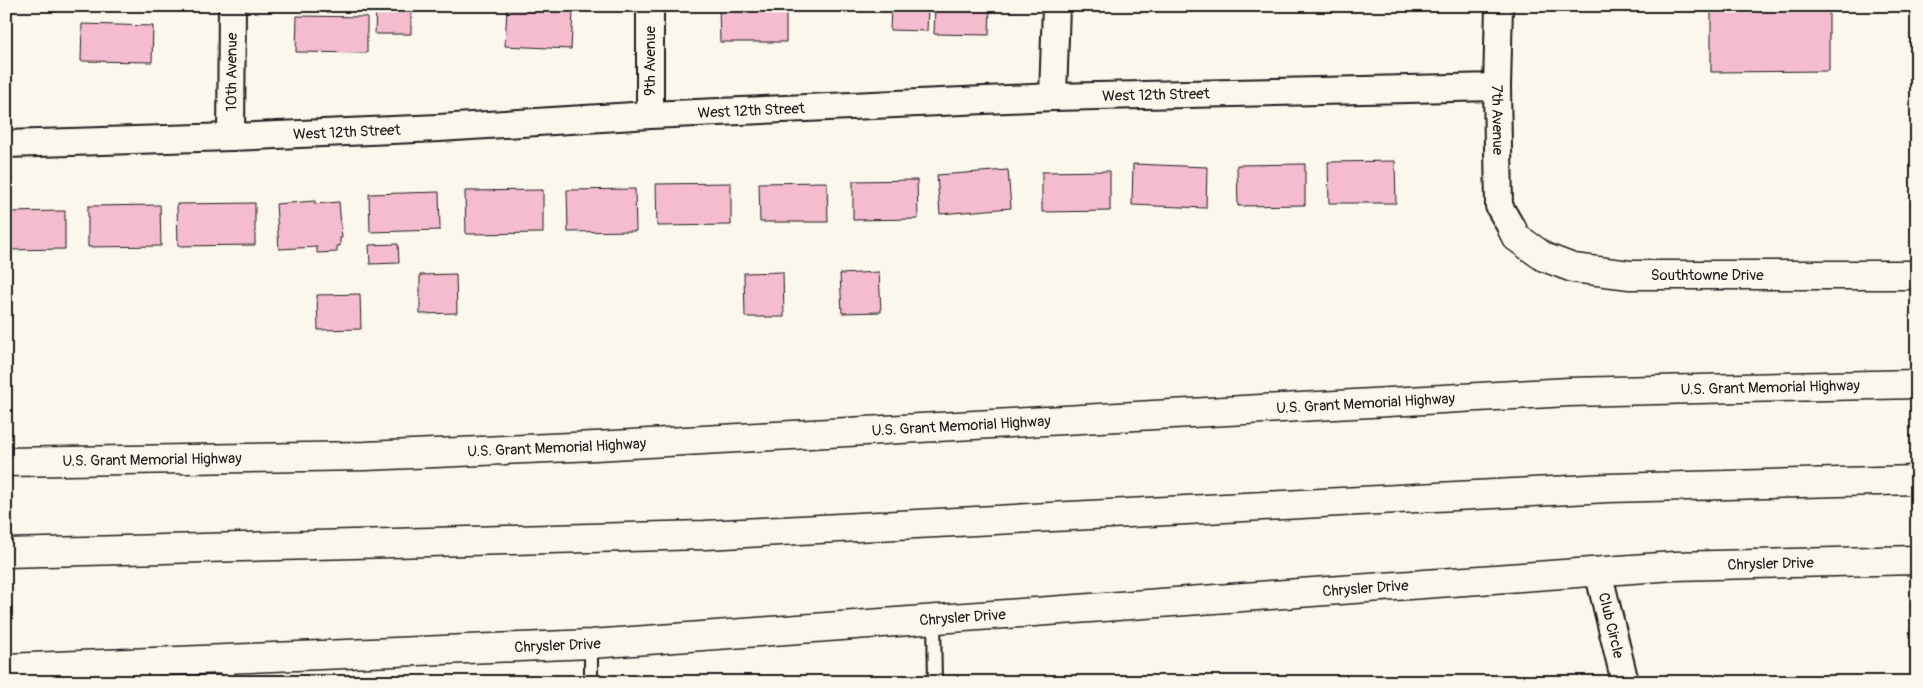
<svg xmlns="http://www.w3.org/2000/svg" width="1923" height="688" viewBox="0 0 1923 688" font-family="Pangolin,sans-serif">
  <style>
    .building { fill: #f5bcd0; stroke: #1c1c1c }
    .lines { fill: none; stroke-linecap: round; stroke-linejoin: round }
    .lane-casing { stroke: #1c1c1c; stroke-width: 16 }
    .street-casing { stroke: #1c1c1c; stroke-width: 30 }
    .secondary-casing { stroke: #1c1c1c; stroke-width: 31 }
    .primary-casing { stroke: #1c1c1c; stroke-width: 31 }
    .lane { stroke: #fbf7ec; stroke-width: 12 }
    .street { stroke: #fbf7ec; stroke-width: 26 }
    .secondary { stroke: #fbf7ec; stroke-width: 28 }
    .primary { stroke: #fbf7ec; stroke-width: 28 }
    .labels { text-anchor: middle; stroke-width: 4; stroke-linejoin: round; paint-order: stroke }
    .street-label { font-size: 15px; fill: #1c1c1c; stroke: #fbf7ec }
  </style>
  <rect width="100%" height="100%" fill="#fbf7ec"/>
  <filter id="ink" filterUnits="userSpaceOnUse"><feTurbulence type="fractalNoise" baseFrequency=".02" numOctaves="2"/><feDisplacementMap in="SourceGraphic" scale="10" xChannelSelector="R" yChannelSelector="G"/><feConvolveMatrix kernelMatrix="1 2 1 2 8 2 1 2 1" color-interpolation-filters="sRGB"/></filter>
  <g filter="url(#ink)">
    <path class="building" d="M376 6H411V34H375Z
      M719 6H786V42H720Z
      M891 6H928L927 31 890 30Z
      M935 6H990L989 35 934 34Z
      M1711 6H1829V71L1711 72Z
      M507 9 573 12 571 49 505 46Z
      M297 16 367 17V53L296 52Z
      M82 24 153 26 152 62 81 61Z
      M1395 161 1396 203H1329L1328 162Z
      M1133 164 1207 167 1206 208 1132 205Z
      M1305 164V205L1238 206 1237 165Z
      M1008 170 1011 208 940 214 937 175Z
      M1110 171V211L1042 212V172Z
      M917 180 918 219 853 220V181Z
      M827 182 828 222H760L759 183Z
      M731 183V225L657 226 656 184Z
      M635 189 636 231 568 232 567 190Z
      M543 190V233L466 234 465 191Z
      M439 192 440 230 370 232 369 194Z
      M315 201V204L339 202 342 238H340V246H337V252L317 253V247L279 249 276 204Z
      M255 203V245L178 246 177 204Z
      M160 205 161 246 88 247V206Z
      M65 211V249L6 250V212Z
      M398 244 399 263 370 264 369 245Z
      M783 272 784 317H745L744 273Z
      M879 272 881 312 842 313 840 274Z
      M456 274 457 313 420 314V275Z
      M360 294 361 329 318 330 317 295Z"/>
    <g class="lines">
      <defs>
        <path id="lane" d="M934 619 935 682
          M591 644V682
          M225 659 230 682"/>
        <g id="street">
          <path id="s1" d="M1499 6 1497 87 1499 206 1512 229"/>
          <path d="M1053 97 1056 6"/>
          <path d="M650 115V6"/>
          <path id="s2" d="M231 137 232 6"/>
          <path id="s3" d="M6 144 231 137 439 128 650 115 1053 97 1497 87"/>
          <path id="s4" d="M1598 571 1625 682"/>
        </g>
        <g id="secondary">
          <path id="s5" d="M1512 229 1516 237 1544 257 1573 268 1630 275H1917"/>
          <path id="s6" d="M6 668 591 644 1674 566 1917 560"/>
        </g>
        <g id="primary">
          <path id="s7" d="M6 462 365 456 595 446 1569 392 1917 384"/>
          <path d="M6 553 705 535 1608 488 1917 480"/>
        </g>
      </defs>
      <use href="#lane" class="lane-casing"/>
      <use href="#street" class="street-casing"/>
      <use href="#secondary" class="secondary-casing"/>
      <use href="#primary" class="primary-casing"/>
      <use href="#lane" class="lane"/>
      <use href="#street" class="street"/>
      <use href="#secondary" class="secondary"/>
      <use href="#primary" class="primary"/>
    </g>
  </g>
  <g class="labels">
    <g class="street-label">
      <text transform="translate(650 61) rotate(-90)" y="5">9th Avenue</text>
      <text dy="5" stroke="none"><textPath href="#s2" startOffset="65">10th Avenue</textPath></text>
      <text dy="5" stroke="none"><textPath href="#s3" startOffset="1151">West 12th Street</textPath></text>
      <text dy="5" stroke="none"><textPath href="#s3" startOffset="746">West 12th Street</textPath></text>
      <text dy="5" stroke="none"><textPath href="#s1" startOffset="114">7th Avenue</textPath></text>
      <text dy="5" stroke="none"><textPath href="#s3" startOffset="341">West 12th Street</textPath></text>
      <text dy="5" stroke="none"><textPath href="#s5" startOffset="209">Southtowne Drive</textPath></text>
      <text dy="5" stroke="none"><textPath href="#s7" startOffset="1766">U.S. Grant Memorial Highway</textPath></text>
      <text dy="5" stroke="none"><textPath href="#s7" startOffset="1361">U.S. Grant Memorial Highway</textPath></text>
      <text dy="5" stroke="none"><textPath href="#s7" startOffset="956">U.S. Grant Memorial Highway</textPath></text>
      <text dy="5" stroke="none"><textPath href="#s7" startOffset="551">U.S. Grant Memorial Highway</textPath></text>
      <text dy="5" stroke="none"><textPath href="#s7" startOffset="146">U.S. Grant Memorial Highway</textPath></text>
      <text dy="5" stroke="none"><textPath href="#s6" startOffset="1768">Chrysler Drive</textPath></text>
      <text dy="5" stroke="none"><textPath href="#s6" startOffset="1362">Chrysler Drive</textPath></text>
      <text dy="5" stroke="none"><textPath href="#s6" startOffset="958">Chrysler Drive</textPath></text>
      <text dy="5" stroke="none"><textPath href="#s4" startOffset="56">Club Circle</textPath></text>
      <text dy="5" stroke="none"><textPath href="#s6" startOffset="552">Chrysler Drive</textPath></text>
    </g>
  </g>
  <rect width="1923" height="688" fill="none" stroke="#fbf7ec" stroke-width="25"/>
  <rect x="12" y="12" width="1898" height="663" fill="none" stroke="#1c1c1c" stroke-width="2" filter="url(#ink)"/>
</svg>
